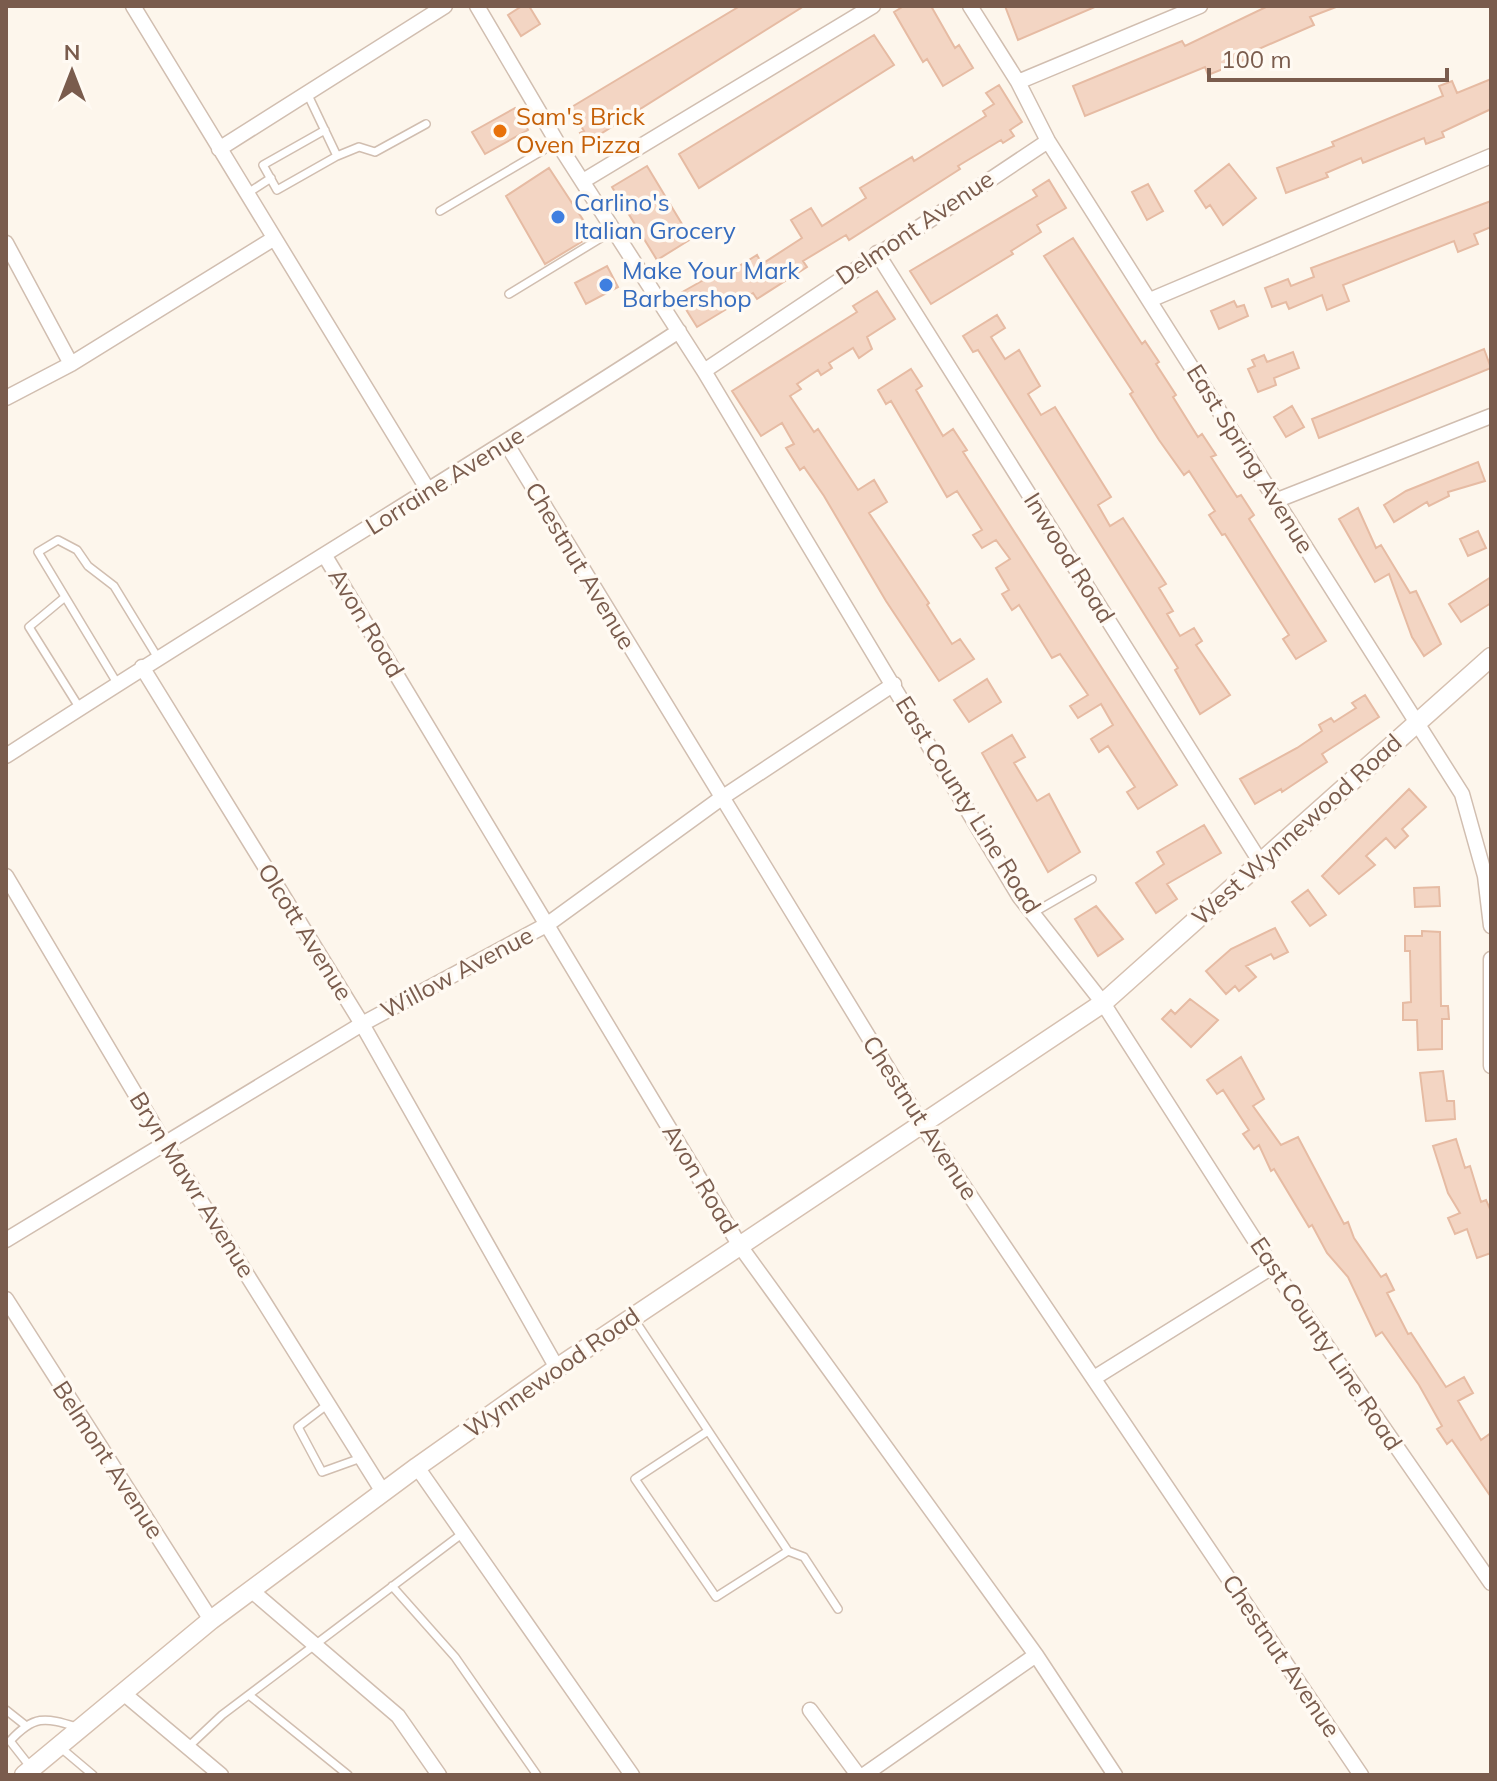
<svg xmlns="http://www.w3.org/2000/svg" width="1497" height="1781" viewBox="0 0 1497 1781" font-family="Mulish,sans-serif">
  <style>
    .building { fill: #f3d5c3; stroke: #e6bba3; stroke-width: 2 }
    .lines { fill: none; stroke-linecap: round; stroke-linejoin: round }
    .service-casing { stroke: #d1beb0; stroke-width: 10 }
    .minor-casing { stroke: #d1beb0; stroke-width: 17 }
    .secondary-casing { stroke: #d6c0b0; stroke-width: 21 }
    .service { stroke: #fff; stroke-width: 7 }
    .minor { stroke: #fff; stroke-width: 14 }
    .secondary { stroke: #fff; stroke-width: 18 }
    .food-dot { fill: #e8710a; stroke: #fffaf3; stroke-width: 3 }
    .shop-dot { fill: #3f7fe0; stroke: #fffaf3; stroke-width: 3 }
    .labels { text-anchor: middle; stroke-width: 7; stroke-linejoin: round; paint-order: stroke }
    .food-label { font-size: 24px; fill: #c56008; stroke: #fffaf3; text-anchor: start }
    .shop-label { font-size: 24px; fill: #366cbe; stroke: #fffaf3; text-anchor: start }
    .street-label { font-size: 24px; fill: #7a5c4d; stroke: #fffaf3 }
  </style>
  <rect width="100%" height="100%" fill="#fdf6ec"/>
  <path class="building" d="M522 6H529L540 24 521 36 508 15Z
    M740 6H804L586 143 580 133 584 131 570 108Z
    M904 6H931L955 48 959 45 973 68 943 86 927 59 923 62 894 12Z
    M1005 6H1094L1095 7 1018 40Z
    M1268 6 1336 7 1310 17 1314 25 1254 51 1255 55 1228 67 1208 75 1205 67 1085 116 1073 86 1182 41 1185 46Z
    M874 35 894 65 699 188 679 154Z
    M1491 79V109L1442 132 1444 137 1426 144 1424 138 1363 163 1361 158 1326 173 1328 177 1286 193 1277 168 1334 146 1332 142 1443 96 1439 86 1452 81 1457 93Z
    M999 85 1022 122 1010 130 1014 136 1003 143 1001 140 958 166 960 169 849 240 846 235 803 261 807 267 757 299 753 293 697 327 677 295 723 269 726 274 757 255 762 264 802 238 791 220 811 208 822 226 866 198 860 188 912 157 914 161 986 116 983 111 994 104 986 93Z
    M515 108 528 130 485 154 472 132Z
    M1229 164 1256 198 1223 225 1210 205 1206 208 1195 191Z
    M647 166 691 239 657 260 612 187Z
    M549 168 593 235 545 264 506 196Z
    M1049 180 1066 208 1037 225 1041 232 1011 251 1013 254 931 304 910 271 1037 196 1033 190Z
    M1148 184 1163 211 1147 220 1132 192Z
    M1491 201V227L1474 234 1478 244 1458 252 1454 241 1343 285 1349 301 1327 310 1322 295 1289 309 1286 302 1272 307 1265 288 1288 279 1291 286 1314 277 1311 268Z
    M1073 238 1142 344 1145 341 1159 362 1156 364 1176 395 1173 397 1198 437 1202 434 1216 455 1211 457 1237 497 1241 495 1254 515 1249 519 1326 641 1296 659 1283 639 1289 635 1225 534 1222 535 1209 515 1215 511 1189 471 1184 475 1159 440 1130 394 1133 392 1044 256Z
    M607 266 618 287 586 304 575 283Z
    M877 291 895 319 867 337 872 349 859 358 853 348 829 363 832 368 821 375 818 370 797 384 801 389 790 396 814 432 818 429 858 490 874 480 887 502 869 513 929 603 927 605 952 644 960 639 974 659 939 681 886 601 824 496 804 467 800 470 786 448 794 444 782 423 761 436 732 391 857 312 853 306Z
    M1234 301 1237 307 1244 305 1248 316 1219 329 1211 311Z
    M997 315 1005 328 991 337 1005 359 1019 350 1040 386 1028 394 1041 415 1055 407 1111 497 1098 505 1110 526 1123 518 1166 584 1159 588 1173 611 1167 614 1180 636 1194 628 1202 641 1196 645 1230 695 1200 714 1175 670 1178 668 1074 502 978 350 973 352 963 336Z
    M1484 349 1491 368 1319 438 1312 419Z
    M1293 352 1299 368 1274 378 1276 385 1258 392 1248 369 1255 366 1252 360 1264 355 1267 362Z
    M911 369 922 386 916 390 943 436 953 429 967 450 963 452 1177 785 1138 809 1127 792 1135 787 1108 746 1099 752 1091 739 1113 725 1101 704 1078 718 1070 706 1088 695 1060 654 1052 658 1019 605 1012 610 1002 594 1009 590 996 568 1010 559 996 540 982 548 973 535 982 530 957 491 947 497 891 401 886 404 878 390Z
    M1292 406 1304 427 1286 437 1274 417Z
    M1478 462 1485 481 1448 492 1449 496 1429 506 1427 502 1394 522 1384 505 1406 491Z
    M1358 508 1376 548 1381 545 1410 593 1416 591 1441 644 1424 656 1412 637 1389 574 1375 582 1339 519Z
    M1478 531 1486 548 1468 556 1460 539Z
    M1491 577V603L1461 622 1449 604Z
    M987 679 1001 702 969 722 954 700Z
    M1365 695 1379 717 1322 754 1327 762 1282 792 1281 789 1255 804 1240 779 1297 748 1322 731 1319 725 1331 718 1334 722 1356 708 1352 703Z
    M1012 735 1025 757 1014 763 1037 801 1049 794 1080 852 1048 872 982 753Z
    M1409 789 1426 807 1402 829 1408 836 1395 848 1386 838 1366 856 1375 865 1339 894 1322 876Z
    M1204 825 1221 853 1167 884 1177 899 1156 913 1136 883 1164 864 1157 852Z
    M1439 887 1440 906 1415 907 1414 888Z
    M1308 890 1326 915 1310 926 1292 902Z
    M1096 906 1123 939 1098 956 1075 919Z
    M1275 928 1288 952 1274 959 1271 954 1246 966 1256 977 1239 991 1235 986 1226 994 1206 971 1231 949Z
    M1422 931 1440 932 1441 1006H1448L1449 1019H1442V1049L1418 1050 1417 1020H1403V1003L1411 1002 1410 951H1405V936H1422Z
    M1190 999 1218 1020 1191 1047 1162 1019 1171 1010 1175 1014Z
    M1241 1057 1264 1099 1253 1106 1281 1145 1298 1137 1344 1224 1348 1222 1354 1238 1381 1277 1386 1274 1394 1290 1387 1293 1408 1334 1411 1333 1446 1387 1464 1377 1473 1393 1458 1401 1481 1440 1491 1433V1497L1452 1440 1447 1444 1437 1429 1442 1426 1419 1385 1382 1332 1376 1336 1348 1277 1327 1253 1312 1225 1309 1227 1274 1169 1271 1171 1259 1145 1254 1149 1243 1134 1249 1130 1223 1090 1217 1094 1207 1080Z
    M1443 1071 1447 1101H1454L1455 1119 1426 1121 1420 1073Z
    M1456 1139 1465 1168 1470 1166 1481 1202 1486 1200 1491 1211V1253L1477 1258 1467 1229 1455 1234 1448 1218 1460 1213 1448 1193 1433 1146Z"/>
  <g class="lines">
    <defs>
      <path id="service" d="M307 93 337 156 359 147 375 152 426 124
        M325 130 263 165 277 190 337 156
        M248 193 271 178
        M440 211 557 142
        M509 294 614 230
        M65 597 29 627 79 707
        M117 683 38 552 58 540 77 550 88 566 114 586 158 658
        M1033 913 1092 879
        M634 1319 788 1551 716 1597 635 1479 708 1431
        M328 1404 298 1427 322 1472 361 1458
        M788 1551 804 1557 838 1609
        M392 1586 455 1657 537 1775
        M249 1695 348 1775
        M6 1710 25 1725
        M61 1748 93 1775
        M187 1748 222 1715 463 1533
        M32 1769 10 1741C34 1715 44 1717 77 1727"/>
      <path id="minor" d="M133 6 428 490
        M477 6 557 142 704 371 1019 896 1103 1003 1272 1267 1491 1583
        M970 6 1018 82 1048 141 1462 794 1485 876 1491 926
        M1018 82 1200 6
        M219 149 445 6
        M583 181 873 6
        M6 243 71 364
        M877 253 1261 863
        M1150 300 1491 156
        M704 371 1048 141
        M6 398 71 364 273 239
        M506 443 921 1123 1361 1775
        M1275 501 1491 416
        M325 556 740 1246 1036 1655 1115 1775
        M142 667 362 1024 557 1368
        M6 756C228 611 456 476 679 331
        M6 876 165 1144 383 1492
        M1491 959V1066
        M6 1240 362 1024 548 924 720 799 894 684
        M6 1299 211 1620
        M1094 1378 1272 1267
        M417 1467 632 1775
        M252 1591 398 1716 439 1775
        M122 1692 221 1775
        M810 1710 858 1775
        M864 1775 1036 1655"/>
      <path id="secondary" d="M24 1775 211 1620 417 1467 557 1368 1103 1003 1491 657"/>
    </defs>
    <use href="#service" class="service-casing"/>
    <use href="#minor" class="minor-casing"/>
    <use href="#secondary" class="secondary-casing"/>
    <use href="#service" class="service"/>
    <use href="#minor" class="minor"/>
    <use href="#secondary" class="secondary"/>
  </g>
  <circle class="food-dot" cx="500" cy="131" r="8"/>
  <g class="shop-dot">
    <circle cx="558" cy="217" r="8"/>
    <circle cx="606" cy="285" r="8"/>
  </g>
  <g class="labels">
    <g class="food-label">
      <text x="516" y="125">Sam's Brick<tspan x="516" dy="28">Oven Pizza</tspan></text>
    </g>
    <g class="shop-label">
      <text x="574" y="211">Carlino's<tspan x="574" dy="28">Italian Grocery</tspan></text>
      <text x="622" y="279">Make Your Mark<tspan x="622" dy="28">Barbershop</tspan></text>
    </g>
    <g class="street-label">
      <text transform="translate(915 228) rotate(-34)" y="8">Delmont Avenue</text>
      <text transform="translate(1250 459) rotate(58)" y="8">East Spring Avenue</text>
      <text transform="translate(445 481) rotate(-32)" y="8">Lorraine Avenue</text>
      <text transform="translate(1069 558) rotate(58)" y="8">Inwood Road</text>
      <text transform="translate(580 566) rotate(59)" y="8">Chestnut Avenue</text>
      <text transform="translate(366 623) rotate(59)" y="8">Avon Road</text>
      <text transform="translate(968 805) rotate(58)" y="8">East County Line Road</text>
      <text transform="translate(1297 830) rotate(-42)" y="8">West Wynnewood Road</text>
      <text transform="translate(305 932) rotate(58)" y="8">Olcott Avenue</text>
      <text transform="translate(457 973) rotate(-28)" y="8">Willow Avenue</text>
      <text transform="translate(920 1118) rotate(57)" y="8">Chestnut Avenue</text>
      <text transform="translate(700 1179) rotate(59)" y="8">Avon Road</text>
      <text transform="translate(192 1185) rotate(58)" y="8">Bryn Mawr Avenue</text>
      <text transform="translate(1326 1344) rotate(56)" y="8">East County Line Road</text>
      <text transform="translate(552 1373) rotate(-35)" y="8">Wynnewood Road</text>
      <text transform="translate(108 1460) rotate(57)" y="8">Belmont Avenue</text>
      <text transform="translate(1281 1656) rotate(56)" y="8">Chestnut Avenue</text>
    </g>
  </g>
  <rect width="1497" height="1781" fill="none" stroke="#7a5c4d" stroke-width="16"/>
  <g transform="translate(72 72)" stroke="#fffaf3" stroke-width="6" paint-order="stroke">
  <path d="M0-6L14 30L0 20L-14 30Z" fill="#7a5c4d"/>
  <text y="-12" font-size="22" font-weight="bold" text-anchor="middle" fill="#7a5c4d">N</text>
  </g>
  <path d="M1209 68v12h238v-12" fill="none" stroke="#7a5c4d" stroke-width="4"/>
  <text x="1221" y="68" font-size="24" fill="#7a5c4d" stroke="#fffaf3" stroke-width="6" paint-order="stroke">100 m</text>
</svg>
